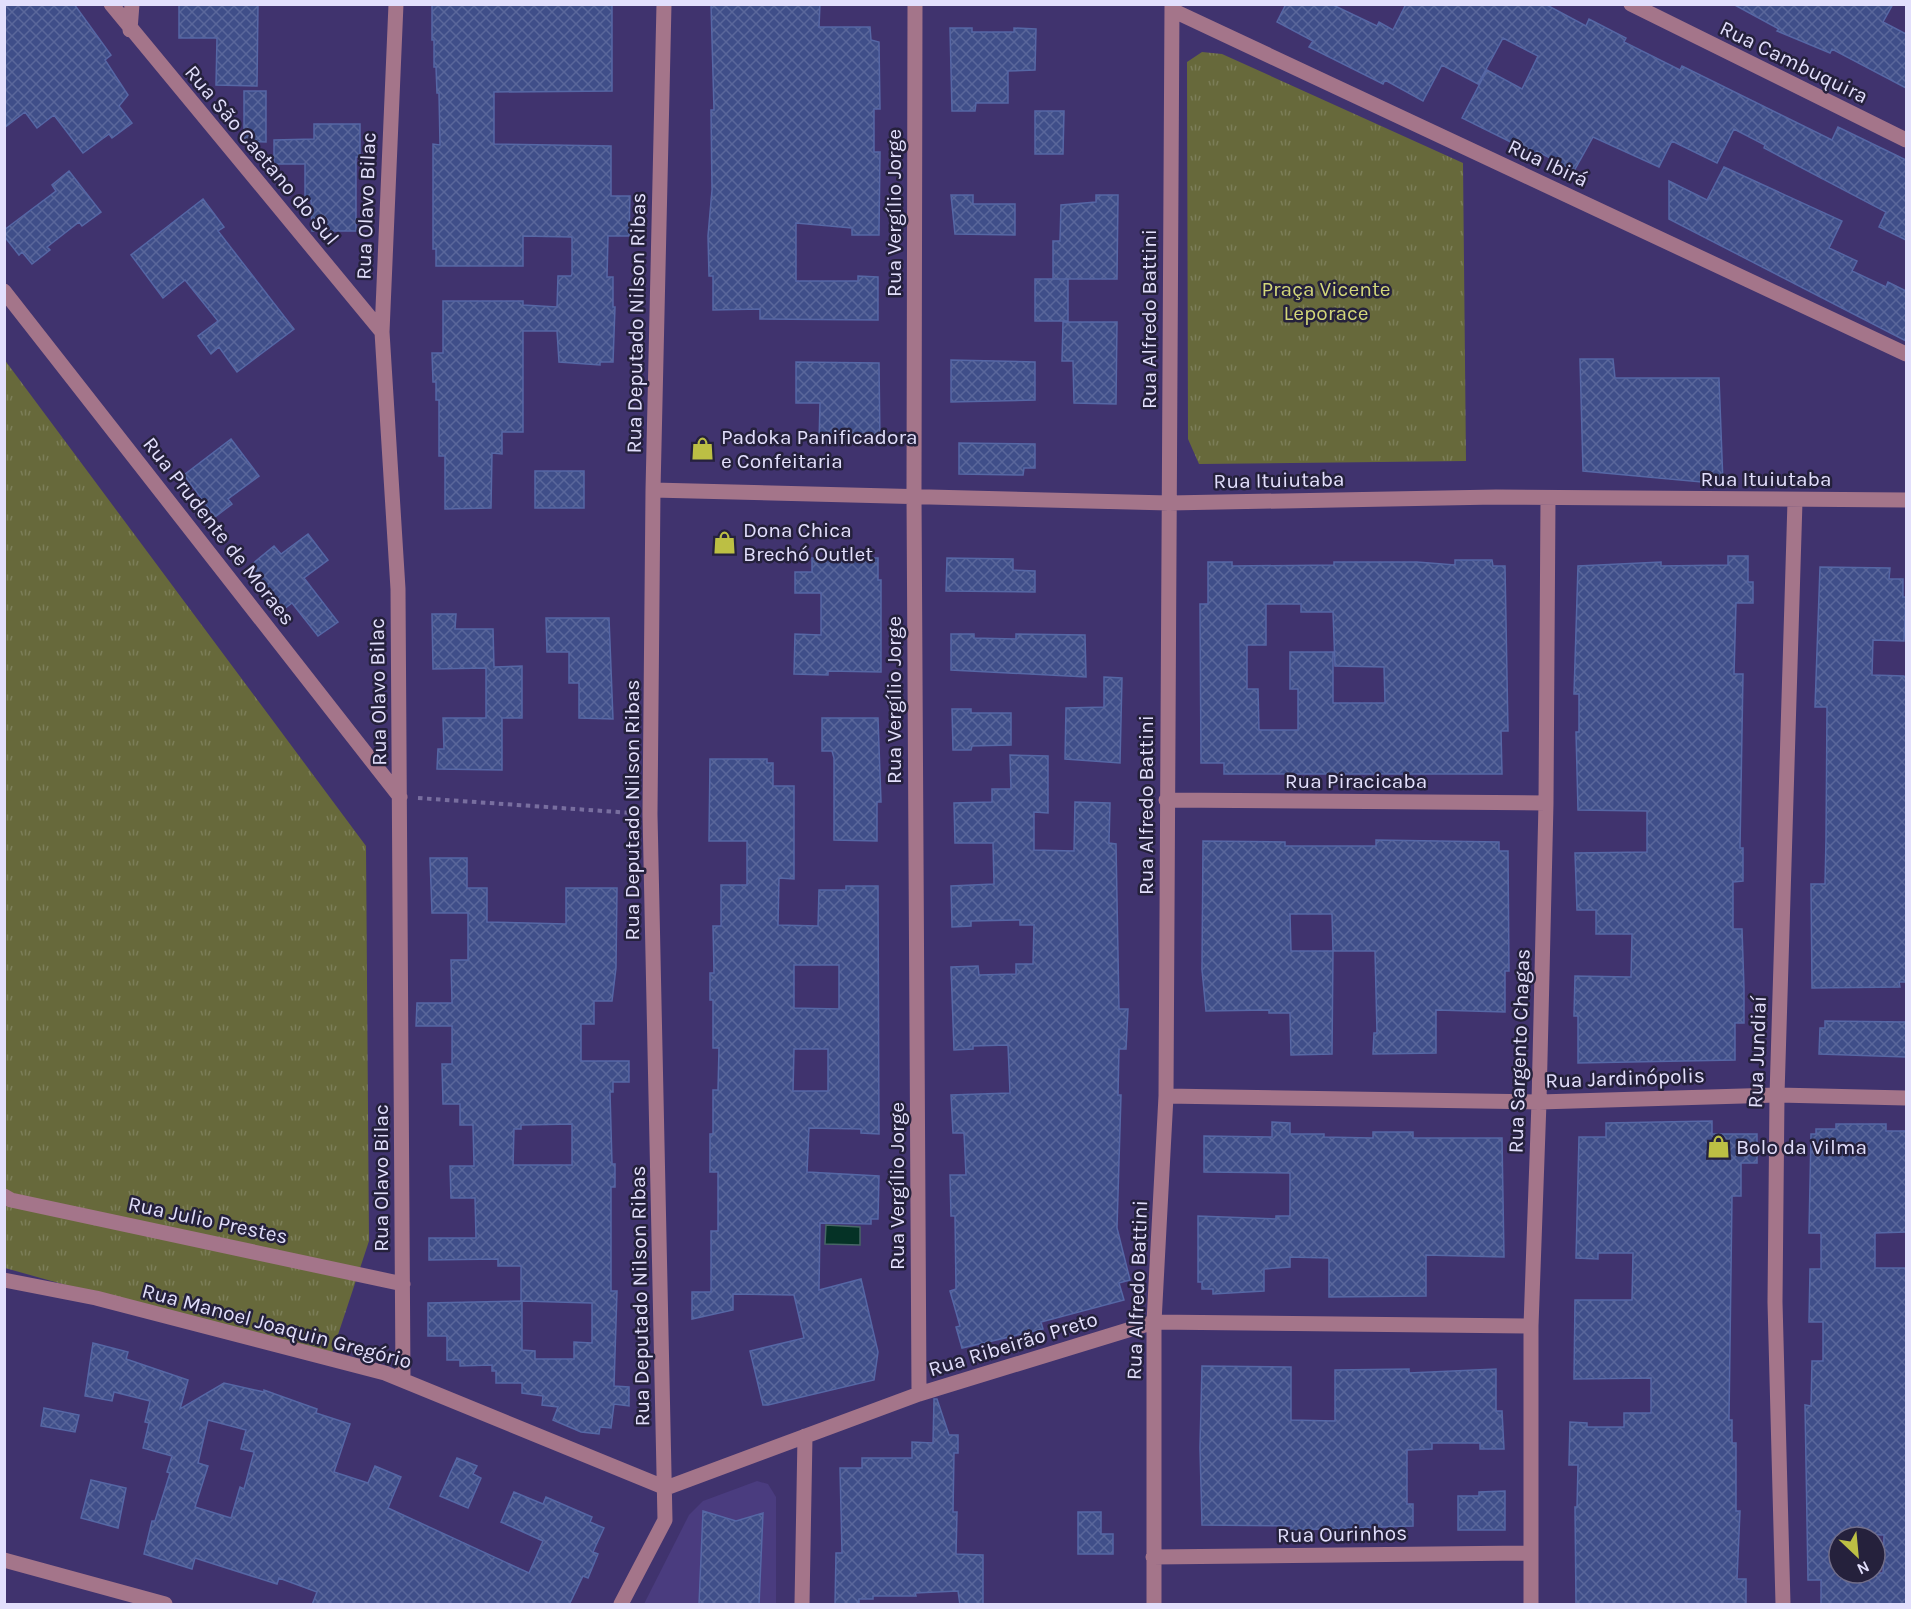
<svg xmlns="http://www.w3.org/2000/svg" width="1911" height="1609" viewBox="0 0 1911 1609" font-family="Karla,sans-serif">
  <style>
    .built { fill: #4a3c7f }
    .grass { fill: url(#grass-tufts) }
    .water { fill: #053226; stroke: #476666; stroke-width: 1.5 }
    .building { fill: url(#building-cross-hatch); stroke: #5667a5; stroke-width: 1.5; fill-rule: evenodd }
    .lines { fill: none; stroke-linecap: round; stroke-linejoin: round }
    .path { stroke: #786e9f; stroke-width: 4; stroke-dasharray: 4.5 4.5; stroke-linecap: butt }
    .minor { stroke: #a4758a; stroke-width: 15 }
    .labels { text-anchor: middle; stroke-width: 5; stroke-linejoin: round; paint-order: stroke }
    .street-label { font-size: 21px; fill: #e2dffc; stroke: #25213c }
    .park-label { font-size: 21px; fill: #d3d77a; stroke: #25213c }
    .poi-label { font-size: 21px; fill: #e2dffc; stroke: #25213c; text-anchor: start }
  </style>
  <defs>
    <pattern id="grass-tufts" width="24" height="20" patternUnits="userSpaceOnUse" patternTransform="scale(1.5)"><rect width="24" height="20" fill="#67693b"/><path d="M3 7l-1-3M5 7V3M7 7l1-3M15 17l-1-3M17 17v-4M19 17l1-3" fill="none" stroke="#7c7e58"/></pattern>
    <pattern id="building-cross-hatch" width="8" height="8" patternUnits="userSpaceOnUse" patternTransform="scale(1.5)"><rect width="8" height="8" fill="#3f4e89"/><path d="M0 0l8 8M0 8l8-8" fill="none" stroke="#5a679b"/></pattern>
  </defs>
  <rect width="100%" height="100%" fill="#40336e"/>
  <path class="built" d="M757 1481 768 1484 776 1497V1604H644L689 1515 703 1501Z"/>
  <path class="grass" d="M1202 52 1222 54 1463 163 1466 461 1199 464 1188 439 1187 62Z
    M4 359 366 846 369 1241 330 1359 5 1268Z"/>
  <path class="water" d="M826 1225 860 1227V1245L825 1244Z"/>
  <path class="building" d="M4 4H74L111 55 105 60 128 95 119 106 132 123 112 138 109 134 83 153 54 115 37 128 25 112 4 128Z
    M179 4H258L257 86 216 85 217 38H179Z
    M432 4H612V91L494 92V144L611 146V196H630L629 236H608L607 277H613V307H615L613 362H600V365L559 362 557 331H523V432H502V454L492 453 491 508 445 509V456H439V400H436V382H433L432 353H443V301H523V305L557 307 558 276H571L572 274V237L523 236V266H436V249H433V144L440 145 439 93H437L436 67H434V40H432Z
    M711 4H820L819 27H870L871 40 879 42 880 109H874V152H880L879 235H852V228L796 223V281H858V276L878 277V320L760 319V309L713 310V276H709L708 236 712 190 711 110H714Z
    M1286 4H1331L1377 26 1379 22 1393 30 1406 4H1545L1586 26 1589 19 1626 38 1624 42 1680 70 1682 66 1832 140 1838 127 1906 160V240L1879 227 1886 212 1764 148 1765 145 1734 129 1717 163 1672 141 1659 167 1593 137 1574 171 1537 151 1535 154 1462 118 1487 70 1522 89 1538 56 1503 38 1478 84 1442 65 1423 101 1385 80 1383 84 1309 47 1313 41 1277 22Z
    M1733 4H1893L1883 22 1906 34V88L1832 49 1830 53 1777 31 1779 29Z
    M950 28H972V32H1014V28L1036 29 1035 70 1008 71V103H976L975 111H952Z
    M244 91H266V142L244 141Z
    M1035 111H1064L1063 154H1035Z
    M314 124H360V157H356V231H312L311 200H305V164H274V140L314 139Z
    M1724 167 1842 221 1829 248 1857 261 1852 271 1886 287 1888 282 1906 291V341L1669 219V181L1707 200Z
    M69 171 101 212 82 226 79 222 47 247 50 250 32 264 22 252 19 255 4 236V230L56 191 52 185Z
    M951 195H973V204H1015V235L955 234Z
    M1096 195H1118L1117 279H1053V241H1060L1061 205 1096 202Z
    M203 199 224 227 218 231 294 329 237 372 219 347 211 354 198 336 218 321 185 280 163 298 131 255Z
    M1035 279H1068V321H1035Z
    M1063 322H1117L1116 404 1074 403 1073 361H1062Z
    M1580 359H1613L1615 378H1719L1723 484 1583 471Z
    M951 360 1035 362V400L951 402Z
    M796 362 879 363 880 443H819L820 403H796Z
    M231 439 259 476 228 499 232 504 215 517 184 475Z
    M959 443 1035 444V468H1024L1023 475 959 474Z
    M535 471H584V508H535Z
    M308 534 328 560 304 578 338 622 318 636 292 603 284 609 251 565 274 546 281 554Z
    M1728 556H1748V582H1753V603H1736L1734 674H1743L1740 848H1743V881L1733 882V929H1742L1744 988V1023H1735V1060L1578 1063V1016H1574L1575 976 1631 977 1632 934H1596V910H1577L1575 853 1647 852V811L1578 810 1576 732H1579V694H1574L1578 566 1661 562V566L1728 565Z
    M812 558H878V580H881V672L828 671V675L794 674 795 634 821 635V593H795V572H812Z
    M947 558 1013 559V570L1035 571V592L946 591Z
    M1455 560H1492L1493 566H1505L1508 731H1501L1502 774H1224V763H1201L1200 604H1208V562H1232V566L1334 565V562H1417L1455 565ZM1266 604H1301V612H1333L1335 666 1384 667 1385 703H1333V652H1290V689H1298V730H1259L1258 689H1247V645H1266Z
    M1820 567 1890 568 1889 579H1903V597H1906L1904 641 1873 640 1872 675 1904 676 1906 679V982H1899L1900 987 1812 988 1811 884H1825L1826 839 1827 707H1815Z
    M432 614H456L455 629H493L494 667 522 666V718H502V770L437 769 438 749H444L443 718H486V668L433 669Z
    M546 618H609L613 719 579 718V683H569V652H547Z
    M951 634H974V638L1016 639V634L1085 635 1086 677 951 670Z
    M1104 677 1122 678 1120 763 1065 759 1066 708 1104 707Z
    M952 709H971V713H1011V745L972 746 971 750H953Z
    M822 718H878L881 802H877V841L834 840V758L832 751H822Z
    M1010 755 1048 756V813L1034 812V850L1074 851 1075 802 1110 803 1109 843 1116 844 1119 1009H1128L1126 1049H1119L1118 1095H1121L1117 1228 1130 1280 1119 1283 1124 1300 1041 1322 1043 1329 962 1348 956 1327 960 1326 950 1291 956 1289 955 1216H951L950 1175H966L964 1133H953L951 1095 1010 1093 1008 1045 973 1046V1049L954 1050 951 967 978 966 979 975 1016 974V964H1033L1034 925H1020V920L971 921V926L952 927 951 886 994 884 993 843H955L954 803 992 802V789H1011Z
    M710 759H767V763H773V786H794V879L779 878 778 925 818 926 819 890H846V886H878L879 1134 861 1133V1129L809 1128 807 1172 879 1176 878 1219H871V1224L820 1223 819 1290 861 1279 878 1352 874 1380 768 1405H763L750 1351 804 1338 794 1295 733 1294V1310L692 1319V1292H711V1231H718V1172H710V1134H713V1090H718L719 1048H713V1000H710V973H714L713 926H721V885H747V841H709ZM794 965H839V1009L794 1008ZM794 1049H828V1091H793Z
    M1376 840 1499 842V851H1508L1509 971H1505V1012L1436 1010V1053L1373 1054 1374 1033H1377L1375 951H1333L1332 1054 1291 1055 1290 1013H1269V1010L1206 1011 1202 970 1203 841 1285 842V846H1376ZM1290 914H1332L1333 951H1291Z
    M430 858H467V888H487V922L566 924V888H617L616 968 612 1001H594V1024H581V1061H629V1082H613V1092H610L612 1164H615V1187H611V1291H617L614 1386 629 1387V1406L614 1404 611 1428 600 1427 599 1434 581 1432 553 1420 558 1407 542 1405 543 1396 522 1393V1383H496V1371H492V1365L460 1366V1360H447V1336H428V1303L522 1301V1350L535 1351V1359H574V1342L592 1343V1303L521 1301V1266H498V1259L429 1260V1238H476L475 1198H451L450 1166H474L473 1125H460V1104H443L442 1064H452V1026H416L417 1003H452L451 960H468V913H432ZM572 1124V1165H513L514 1129H521V1125Z
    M1825 1021 1906 1022V1057L1819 1054 1820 1028H1825Z
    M1712 1121V1134H1757V1163H1741V1196H1732L1729 1420H1732V1443H1736V1511H1740L1737 1579H1746V1605H1576L1575 1507H1577L1578 1465H1569L1570 1422 1587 1423V1427H1624V1413H1651V1378L1574 1379 1575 1300H1632L1633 1253H1598V1259L1576 1258 1579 1137H1606V1123Z
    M1272 1122 1290 1123V1134H1324V1137L1373 1138V1132H1413V1138H1502L1504 1257 1426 1255V1296L1329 1297V1258L1290 1257V1267L1264 1269V1291L1213 1294V1289H1202V1282H1198V1216L1276 1219V1216H1290V1173L1204 1172V1136L1272 1137Z
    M1836 1124H1886V1131H1906V1232L1875 1233V1268H1906V1605H1823L1821 1603V1580H1808L1805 1405 1811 1406 1812 1361H1823V1322H1809L1810 1269H1821V1233H1809L1811 1134H1816V1129H1836ZM1839 1534 1884 1535 1883 1573H1839Z
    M93 1343 128 1352 126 1359 188 1380 180 1409 224 1383 264 1392V1390L317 1409 316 1413 350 1424 334 1472 368 1483 375 1466 401 1477 388 1508 529 1573 543 1541 501 1522 514 1492 543 1504 546 1497 592 1517 590 1522 604 1528 593 1552 598 1554 588 1578 583 1576 569 1605H312L317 1592 279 1578 277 1584 195 1558 192 1569 144 1554 152 1521H155L170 1473 167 1472 172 1456 143 1448 149 1423 145 1422 150 1401 114 1392 112 1401 85 1396ZM208 1420 246 1430 241 1449 254 1452 244 1489 240 1487 231 1518 195 1507 208 1466 198 1463Z
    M1202 1366 1291 1367V1420L1335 1421V1370L1409 1369V1373L1496 1369V1411H1502L1504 1449H1480V1443H1432V1449L1407 1450V1504H1413V1526L1291 1530V1526L1202 1525 1200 1448Z
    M934 1399H937L949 1435H958V1453H954L953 1512H957L956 1554 983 1555V1605H960L958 1591 915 1593 916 1596H873V1599H859V1605H835L836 1553H842L840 1468H862V1458H912V1442L933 1443Z
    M44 1408 79 1415 75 1432 41 1426Z
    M457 1458 477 1466 473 1474 481 1478 468 1508 440 1496Z
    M91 1480 126 1488 118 1528 81 1518Z
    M1505 1491V1530H1458V1496H1479V1492Z
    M703 1511 736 1521 763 1513 759 1605H699Z
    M1078 1512H1101V1534H1113V1554H1078Z"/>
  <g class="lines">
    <path class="path" d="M418 798 632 813"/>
    <path class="minor" d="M111 4 382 332
      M396 4 382 332 398 589 403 1380
      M915 4 914 494 919 1394
      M1631 4 1906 140
      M1172 10 1906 354
      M130 30 132 4
      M4 291 400 797
      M653 490 1169 503 1496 497 1906 500
      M1166 800 1546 803
      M1166 1096 1539 1102 1777 1095 1906 1098
      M4 1196 11 1200 403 1284
      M4 1280 96 1298 385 1373 666 1488
      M666 1488 919 1394 1154 1322 1531 1326
      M1153 1557 1530 1553
      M4 1560 165 1604
      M621 1604 665 1520 650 814 653 490 664 4
      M802 1604 805 1436
      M1154 1604V1322L1166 1096 1172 4
      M1531 1604V1326L1539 1102 1546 803 1548 499
      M1783 1604 1775 1302 1777 1095 1795 501"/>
  </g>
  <defs>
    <symbol id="shop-bare" viewBox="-9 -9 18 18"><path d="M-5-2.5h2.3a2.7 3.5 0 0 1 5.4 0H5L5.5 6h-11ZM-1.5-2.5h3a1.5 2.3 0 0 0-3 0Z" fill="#bcbf44" stroke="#25213c" stroke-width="2.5" paint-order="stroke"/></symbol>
  </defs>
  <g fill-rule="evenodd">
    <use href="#shop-bare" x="686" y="432" width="33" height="33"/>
    <use href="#shop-bare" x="708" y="526" width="33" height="33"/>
    <use href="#shop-bare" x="1702" y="1130" width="33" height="33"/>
  </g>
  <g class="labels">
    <g class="street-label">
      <text transform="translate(1794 62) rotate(26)" y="7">Rua Cambuquira</text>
      <text transform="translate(262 155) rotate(50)" y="7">Rua São Caetano do Sul</text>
      <text transform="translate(1548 163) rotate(25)" y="7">Rua Ibirá</text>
      <text transform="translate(366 206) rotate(-88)" y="7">Rua Olavo Bilac</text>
      <text transform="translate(894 213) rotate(-90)" y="7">Rua Vergílio Jorge</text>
      <text transform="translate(1149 319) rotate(-90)" y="7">Rua Alfredo Battini</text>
      <text transform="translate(636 323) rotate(-89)" y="7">Rua Deputado Nilson Ribas</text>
      <text x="1766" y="486">Rua Ituiutaba</text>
      <text transform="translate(1279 480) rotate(-1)" y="7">Rua Ituiutaba</text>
      <text transform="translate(219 531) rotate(52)" y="7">Rua Prudente de Moraes</text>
      <text transform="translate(378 692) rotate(-91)" y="7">Rua Olavo Bilac</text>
      <text transform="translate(894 700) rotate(-90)" y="7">Rua Vergílio Jorge</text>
      <text x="1356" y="788">Rua Piracicaba</text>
      <text transform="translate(1146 805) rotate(-90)" y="7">Rua Alfredo Battini</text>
      <text transform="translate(632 810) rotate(-90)" y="7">Rua Deputado Nilson Ribas</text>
      <text transform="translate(1519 1051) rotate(-88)" y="7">Rua Sargento Chagas</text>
      <text transform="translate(1757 1052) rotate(-88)" y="7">Rua Jundiaí</text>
      <text transform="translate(1625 1078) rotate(-2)" y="7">Rua Jardinópolis</text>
      <text transform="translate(381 1178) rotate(-90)" y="7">Rua Olavo Bilac</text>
      <text transform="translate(897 1186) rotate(-90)" y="7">Rua Vergílio Jorge</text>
      <text transform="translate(208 1220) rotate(12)" y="7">Rua Julio Prestes</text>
      <text transform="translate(1137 1290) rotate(-88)" y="7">Rua Alfredo Battini</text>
      <text transform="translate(640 1296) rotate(-91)" y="7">Rua Deputado Nilson Ribas</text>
      <text transform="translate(277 1326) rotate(15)" y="7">Rua Manoel Joaquin Gregório</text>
      <text transform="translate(1013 1344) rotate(-17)" y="7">Rua Ribeirão Preto</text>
      <text transform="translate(1342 1534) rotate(-1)" y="7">Rua Ourinhos</text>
    </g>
    <g class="park-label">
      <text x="1326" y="296">Praça Vicente<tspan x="1326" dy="24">Leporace</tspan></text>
    </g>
    <g class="poi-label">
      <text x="721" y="444">Padoka Panificadora<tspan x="721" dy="24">e Confeitaria</tspan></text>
      <text x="743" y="537">Dona Chica<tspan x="743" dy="24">Brechó Outlet</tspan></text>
      <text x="1736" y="1154">Bolo da Vilma</text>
    </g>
  </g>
  <rect width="1911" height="1609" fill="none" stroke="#e2dffc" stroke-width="12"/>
  <g transform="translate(1857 1555) rotate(154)"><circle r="28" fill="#25213c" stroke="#716d89" stroke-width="1.5"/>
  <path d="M0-4.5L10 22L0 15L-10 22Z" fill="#bcbf44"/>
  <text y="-9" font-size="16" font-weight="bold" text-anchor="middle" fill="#e2dffc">N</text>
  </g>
</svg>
